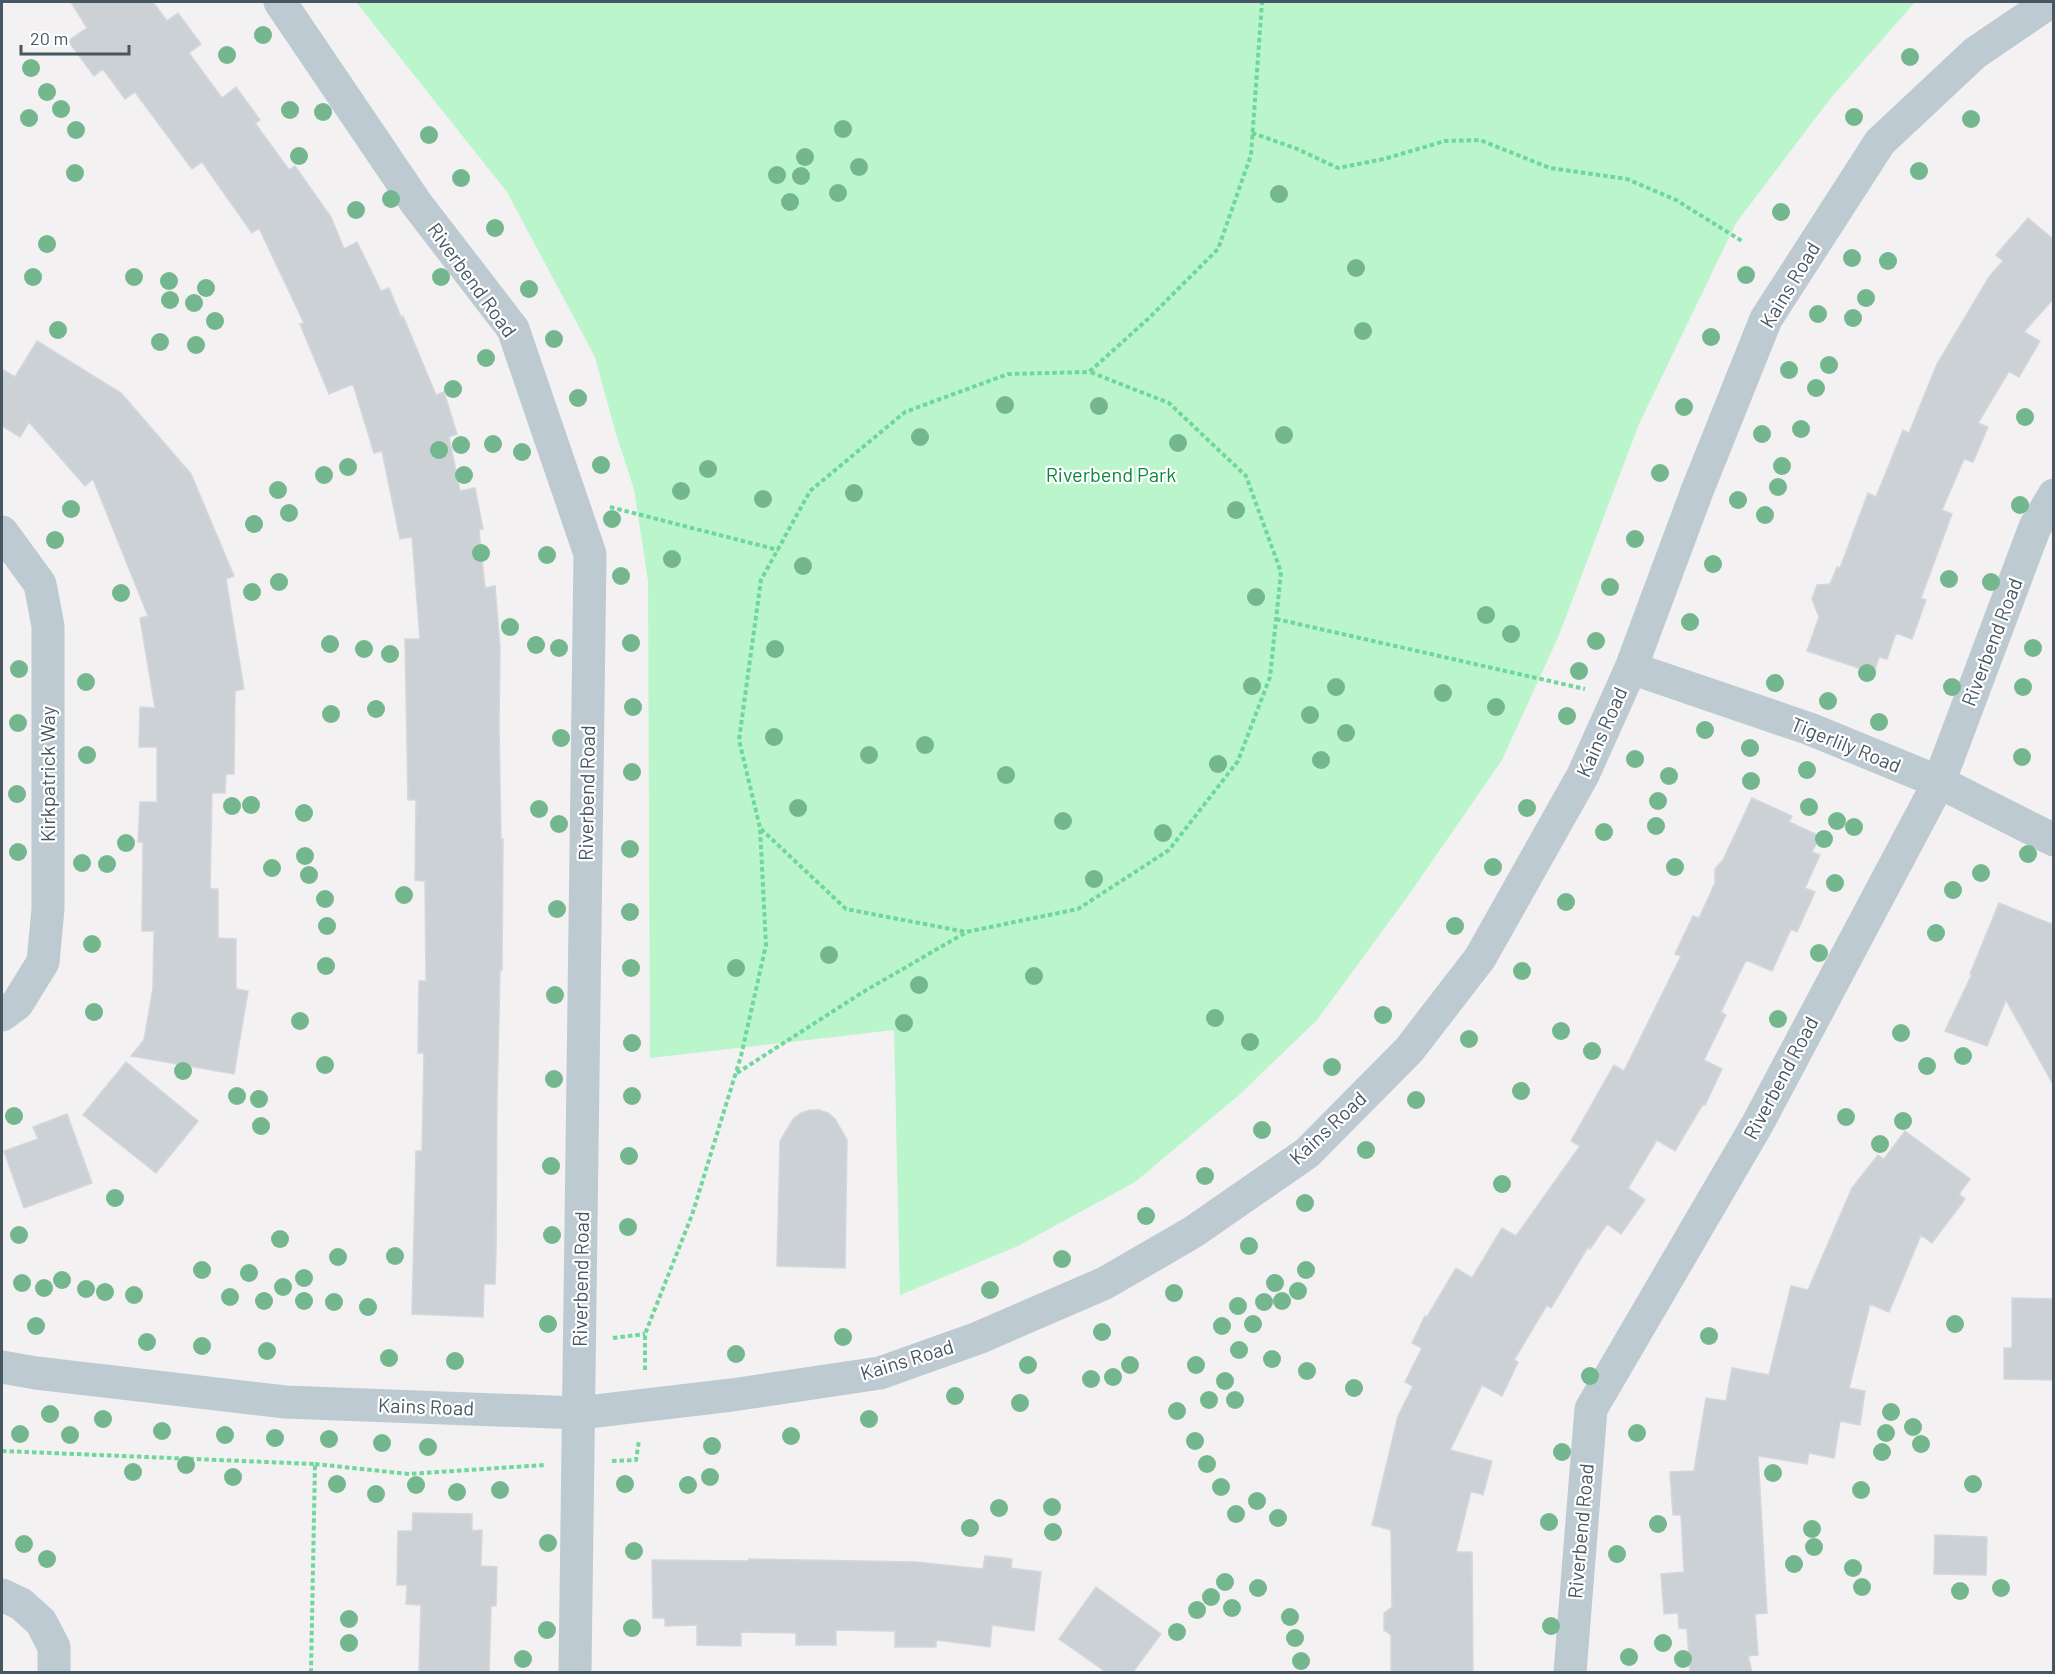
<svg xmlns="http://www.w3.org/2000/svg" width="2055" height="1674" viewBox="0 0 2055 1674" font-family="Barlow,sans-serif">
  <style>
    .park { fill: #bbf5cc }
    .building { fill: #ccd1d6; stroke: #d4d7dd; stroke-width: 1.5 }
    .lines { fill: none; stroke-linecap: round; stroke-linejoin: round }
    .path { stroke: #6ed89a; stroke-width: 4; stroke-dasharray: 4.5 3; stroke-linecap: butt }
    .minor { stroke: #bdcad2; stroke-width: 33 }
    .tree { fill: #74b78f }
    .labels { text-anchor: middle; stroke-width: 4.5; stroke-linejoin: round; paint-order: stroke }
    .street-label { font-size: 20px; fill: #465761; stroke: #fff }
    .park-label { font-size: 20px; fill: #0c873f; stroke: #fff }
  </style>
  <rect width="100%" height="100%" fill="#f3f1f1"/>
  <path class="park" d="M356 2H1915L1830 99 1736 223 1639 424 1559 635 1502 760 1408 896 1317 1020 1238 1096 1135 1182 1018 1246 900 1295 894 1030 650 1058 648 581 634 489 616 434 595 357 507 192Z"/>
  <path class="building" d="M71 2H153L167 21 178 13 201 44 189 53 222 98 236 87 260 120 255 123 289 170 295 166 331 217 344 249 357 242 381 291 389 288 401 317 403 316 436 395 444 392 457 434 449 437 460 491 475 488 483 529 479 530 485 588 495 586 500 647 499 725 501 839H503L502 970H500L497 1101 496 1251 495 1284H484L483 1317 412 1314 416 1151H422L424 1053H418L419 981H426L425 881 415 880 416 800H408L405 639H420L412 537 400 539 382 451 374 453 353 384 329 394 300 324 304 323 259 228 252 233 202 162 192 169 135 92 125 99 103 69 94 76 68 41 87 28Z
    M2028 218 2054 240V298L2024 332 2040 341 2019 377 2009 371 1978 423 1988 427 1973 462 1964 459 1942 510 1952 514 1921 598 1926 600 1912 639 1896 633 1887 659 1879 657 1874 673 1807 651 1819 617 1812 599 1817 585 1830 584 1837 567 1840 568 1868 493 1876 497 1903 430 1909 433 1937 364 1989 277 2003 261 1996 255Z
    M37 341 121 393 191 474 234 576 226 579 244 689 235 691 234 774H226L225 793H212L210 889H218V938L236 939V989L248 991 234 1074 131 1056 144 1040 153 988 154 931H142L143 842H138L140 802H157V747H139L140 707 155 708 140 618 148 616 93 479 85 486 29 422 20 437 2 426V369L15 377Z
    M1752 798 1792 816 1789 822 1820 836 1812 852 1820 855 1805 888 1815 892 1797 932 1791 929 1772 971 1746 960 1721 1012 1726 1015 1704 1060 1722 1069 1705 1105 1703 1104 1675 1151 1657 1140 1628 1188 1645 1200 1621 1234 1607 1224 1590 1249 1588 1247 1551 1308 1547 1305 1514 1360 1518 1362 1502 1396 1482 1385 1450 1450 1492 1461 1483 1495 1471 1491 1456 1552H1472L1473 1672H1391V1635L1384 1630V1613L1392 1607 1391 1530 1372 1525 1398 1416 1413 1386 1405 1382 1422 1348 1412 1343 1425 1316 1427 1317 1456 1268 1472 1278 1502 1228 1516 1236 1580 1146 1571 1141 1614 1065 1624 1071 1681 956 1675 954 1693 916 1699 918 1715 883V869L1723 860Z
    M1999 903 2054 925V1086L2006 1000 1987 1046 1945 1031 1972 974H1970Z
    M126 1062 198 1121 156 1173 83 1115Z
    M810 1110H819L828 1113 835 1119 847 1140 845 1268 777 1266 780 1141 794 1118 801 1113Z
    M67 1114 92 1183 24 1208 4 1151 38 1139 33 1127Z
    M1905 1131 1970 1179 1959 1194 1965 1199 1932 1243 1921 1235 1889 1312 1870 1304 1849 1388 1865 1391 1860 1425 1840 1421 1834 1458 1809 1453 1807 1464 1758 1456 1767 1613 1755 1614 1758 1655 1748 1656 1752 1672H1690L1687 1629 1679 1628 1678 1613 1664 1614 1661 1574 1684 1572 1681 1515H1673L1670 1472 1694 1471 1706 1398 1726 1401 1732 1368 1769 1375 1791 1286 1808 1290 1852 1188 1878 1155 1884 1159Z
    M2012 1298 2054 1299V1380L2004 1379V1348H2012Z
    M413 1513 472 1514V1531L482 1530 481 1566 497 1567 496 1606H491L489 1672H419L421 1605 406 1604 407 1585H397L398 1531H412Z
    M1935 1535 1987 1537 1986 1575 1934 1574Z
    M985 1556 1012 1559 1011 1568 1041 1572 1034 1631 992 1625 990 1647 936 1640V1647H895V1631L836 1630V1645H796V1633L741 1632V1646L697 1645V1625L665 1626V1618H653L652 1560 749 1561V1559L916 1562 983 1569Z
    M1096 1587 1161 1634 1133 1672H1106L1059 1639Z"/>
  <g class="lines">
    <path class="path" d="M1252 133 1295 148 1338 168 1384 159 1445 141 1480 140 1550 168 1627 179 1676 200 1742 241
      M610 507 778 550
      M1276 619 1585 689
      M761 829 846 909 966 932 1078 909 1169 850 1238 761 1270 677 1281 572 1246 476 1169 403 1090 372
      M737 1073 863 992 965 933
      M613 1338 645 1334
      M645 1370V1334L692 1215 741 1056 766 945 760 828 739 740 761 580 810 491 905 412 1008 374 1089 372 1148 319 1218 249 1251 155 1262 2
      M2 1451 315 1464 311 1672
      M612 1461 636 1460 639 1440
      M315 1464 409 1474 545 1465"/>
    <path class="minor" d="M280 2 416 203 513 329 590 554 575 1672
      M2 532 40 584 48 626V909L43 962 17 1004 2 1015
      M1631 668 1810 729 1939 782 2054 840
      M2 1367 36 1373 285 1402 579 1413 732 1395 880 1373 978 1338 1105 1283 1193 1232 1307 1153 1409 1050 1480 958 1583 775 1631 668 1697 491 1766 319 1880 142 1975 53 2050 2
      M2 1595 21 1604 41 1622 54 1647V1672
      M1570 1672 1591 1409 1758 1123 1939 782 2035 527 2054 495"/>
  </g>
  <g class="tree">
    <circle cx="263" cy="35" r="9"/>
    <circle cx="227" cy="55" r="9"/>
    <circle cx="1910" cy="57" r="9"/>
    <circle cx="31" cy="68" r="9"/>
    <circle cx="47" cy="92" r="9"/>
    <circle cx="61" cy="109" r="9"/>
    <circle cx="290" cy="110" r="9"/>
    <circle cx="323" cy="112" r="9"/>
    <circle cx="1854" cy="117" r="9"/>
    <circle cx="29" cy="118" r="9"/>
    <circle cx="1971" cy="119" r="9"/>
    <circle cx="843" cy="129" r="9"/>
    <circle cx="76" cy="130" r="9"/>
    <circle cx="429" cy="135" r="9"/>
    <circle cx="299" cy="156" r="9"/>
    <circle cx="805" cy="157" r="9"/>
    <circle cx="859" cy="167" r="9"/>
    <circle cx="1919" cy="171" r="9"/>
    <circle cx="75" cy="173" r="9"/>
    <circle cx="777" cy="175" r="9"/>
    <circle cx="801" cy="176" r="9"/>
    <circle cx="461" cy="178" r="9"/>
    <circle cx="838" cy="193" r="9"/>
    <circle cx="1279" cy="194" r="9"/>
    <circle cx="391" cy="199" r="9"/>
    <circle cx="790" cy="202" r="9"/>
    <circle cx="356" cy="210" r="9"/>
    <circle cx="1781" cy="212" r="9"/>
    <circle cx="495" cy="228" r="9"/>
    <circle cx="47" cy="244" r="9"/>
    <circle cx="1852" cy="258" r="9"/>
    <circle cx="1888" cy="261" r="9"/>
    <circle cx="1356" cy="268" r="9"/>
    <circle cx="1746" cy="275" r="9"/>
    <circle cx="33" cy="277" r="9"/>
    <circle cx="134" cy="277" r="9"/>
    <circle cx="441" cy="277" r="9"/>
    <circle cx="169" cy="281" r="9"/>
    <circle cx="206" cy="288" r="9"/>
    <circle cx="529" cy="289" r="9"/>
    <circle cx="1866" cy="298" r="9"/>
    <circle cx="170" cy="300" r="9"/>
    <circle cx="194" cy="303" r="9"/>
    <circle cx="1818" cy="314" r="9"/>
    <circle cx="1853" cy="318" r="9"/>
    <circle cx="215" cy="321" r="9"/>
    <circle cx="58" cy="330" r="9"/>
    <circle cx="1363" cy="331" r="9"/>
    <circle cx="1711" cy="337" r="9"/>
    <circle cx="554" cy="339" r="9"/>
    <circle cx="160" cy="342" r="9"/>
    <circle cx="196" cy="345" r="9"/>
    <circle cx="486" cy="358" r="9"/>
    <circle cx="1829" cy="365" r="9"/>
    <circle cx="1789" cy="370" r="9"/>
    <circle cx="1816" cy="388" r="9"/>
    <circle cx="453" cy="389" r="9"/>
    <circle cx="578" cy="398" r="9"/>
    <circle cx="1005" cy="405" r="9"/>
    <circle cx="1099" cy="406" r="9"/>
    <circle cx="1684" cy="407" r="9"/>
    <circle cx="2025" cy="417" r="9"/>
    <circle cx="1801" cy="429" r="9"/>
    <circle cx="1762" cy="434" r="9"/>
    <circle cx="1284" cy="435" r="9"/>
    <circle cx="920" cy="437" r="9"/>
    <circle cx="1178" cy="443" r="9"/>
    <circle cx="493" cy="444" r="9"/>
    <circle cx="461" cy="445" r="9"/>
    <circle cx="439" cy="450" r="9"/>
    <circle cx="522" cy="452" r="9"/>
    <circle cx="601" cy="465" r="9"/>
    <circle cx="1782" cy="466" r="9"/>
    <circle cx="348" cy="467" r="9"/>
    <circle cx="708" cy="469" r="9"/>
    <circle cx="1660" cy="473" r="9"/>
    <circle cx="324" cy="475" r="9"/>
    <circle cx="464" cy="475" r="9"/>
    <circle cx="1778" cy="487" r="9"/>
    <circle cx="278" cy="490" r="9"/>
    <circle cx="681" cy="491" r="9"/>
    <circle cx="854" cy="493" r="9"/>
    <circle cx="763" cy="499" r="9"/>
    <circle cx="1738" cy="500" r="9"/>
    <circle cx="2020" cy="505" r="9"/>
    <circle cx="71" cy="509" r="9"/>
    <circle cx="1236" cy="510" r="9"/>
    <circle cx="289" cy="513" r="9"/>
    <circle cx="1765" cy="515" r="9"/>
    <circle cx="612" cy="519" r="9"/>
    <circle cx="254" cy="524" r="9"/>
    <circle cx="1635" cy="539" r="9"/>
    <circle cx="55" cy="540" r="9"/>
    <circle cx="481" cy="553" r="9"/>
    <circle cx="547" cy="555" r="9"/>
    <circle cx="672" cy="559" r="9"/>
    <circle cx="1713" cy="564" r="9"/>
    <circle cx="803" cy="566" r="9"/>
    <circle cx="621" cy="576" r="9"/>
    <circle cx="1949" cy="579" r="9"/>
    <circle cx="279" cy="582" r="9"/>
    <circle cx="1991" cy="582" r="9"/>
    <circle cx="1610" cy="587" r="9"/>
    <circle cx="252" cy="592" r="9"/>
    <circle cx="121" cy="593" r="9"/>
    <circle cx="1256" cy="597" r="9"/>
    <circle cx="1486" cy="615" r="9"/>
    <circle cx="1690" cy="622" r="9"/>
    <circle cx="510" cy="627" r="9"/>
    <circle cx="1511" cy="634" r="9"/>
    <circle cx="1596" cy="641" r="9"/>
    <circle cx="631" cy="643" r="9"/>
    <circle cx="330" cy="644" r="9"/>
    <circle cx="536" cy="645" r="9"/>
    <circle cx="559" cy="648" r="9"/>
    <circle cx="2033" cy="648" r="9"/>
    <circle cx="364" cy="649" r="9"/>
    <circle cx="775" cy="649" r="9"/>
    <circle cx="390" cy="654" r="9"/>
    <circle cx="19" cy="669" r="9"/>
    <circle cx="1579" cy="671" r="9"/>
    <circle cx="1867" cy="673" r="9"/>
    <circle cx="86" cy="682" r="9"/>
    <circle cx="1775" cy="683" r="9"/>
    <circle cx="1252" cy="686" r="9"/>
    <circle cx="1336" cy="687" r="9"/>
    <circle cx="1952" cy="687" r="9"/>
    <circle cx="2023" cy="687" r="9"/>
    <circle cx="1443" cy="693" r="9"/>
    <circle cx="1828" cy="701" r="9"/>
    <circle cx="633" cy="707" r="9"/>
    <circle cx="1496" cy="707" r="9"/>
    <circle cx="376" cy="709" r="9"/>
    <circle cx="331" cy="714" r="9"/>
    <circle cx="1310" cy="715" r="9"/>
    <circle cx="1567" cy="716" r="9"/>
    <circle cx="1879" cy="722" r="9"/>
    <circle cx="18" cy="723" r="9"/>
    <circle cx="1705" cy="730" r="9"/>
    <circle cx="1346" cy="733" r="9"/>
    <circle cx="774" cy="737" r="9"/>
    <circle cx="561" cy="738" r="9"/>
    <circle cx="925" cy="745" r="9"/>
    <circle cx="1750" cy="748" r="9"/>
    <circle cx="87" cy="755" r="9"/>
    <circle cx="869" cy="755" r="9"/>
    <circle cx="2022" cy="757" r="9"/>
    <circle cx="1635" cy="759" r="9"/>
    <circle cx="1321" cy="760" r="9"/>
    <circle cx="1218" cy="764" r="9"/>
    <circle cx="1807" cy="770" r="9"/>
    <circle cx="632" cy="772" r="9"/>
    <circle cx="1006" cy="775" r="9"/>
    <circle cx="1669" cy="776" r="9"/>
    <circle cx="1751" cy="781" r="9"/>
    <circle cx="17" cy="794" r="9"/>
    <circle cx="1658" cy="801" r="9"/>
    <circle cx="251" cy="805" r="9"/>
    <circle cx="232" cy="806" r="9"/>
    <circle cx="1809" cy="807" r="9"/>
    <circle cx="798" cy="808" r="9"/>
    <circle cx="1527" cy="808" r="9"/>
    <circle cx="539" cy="809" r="9"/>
    <circle cx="304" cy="813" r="9"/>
    <circle cx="1063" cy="821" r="9"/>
    <circle cx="1837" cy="821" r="9"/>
    <circle cx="559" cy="824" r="9"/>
    <circle cx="1656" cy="826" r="9"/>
    <circle cx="1854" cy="827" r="9"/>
    <circle cx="1604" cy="832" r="9"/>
    <circle cx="1163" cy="833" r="9"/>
    <circle cx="1824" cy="839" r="9"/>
    <circle cx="126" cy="843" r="9"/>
    <circle cx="630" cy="849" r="9"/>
    <circle cx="18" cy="852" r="9"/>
    <circle cx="2028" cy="854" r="9"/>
    <circle cx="305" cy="856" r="9"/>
    <circle cx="82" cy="863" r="9"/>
    <circle cx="107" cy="864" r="9"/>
    <circle cx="1493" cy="867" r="9"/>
    <circle cx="1675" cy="867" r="9"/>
    <circle cx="272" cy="868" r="9"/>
    <circle cx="1981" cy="873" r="9"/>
    <circle cx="309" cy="875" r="9"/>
    <circle cx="1094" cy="879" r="9"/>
    <circle cx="1835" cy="883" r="9"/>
    <circle cx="1953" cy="890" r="9"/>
    <circle cx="404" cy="895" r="9"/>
    <circle cx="325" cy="899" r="9"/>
    <circle cx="1566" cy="902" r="9"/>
    <circle cx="557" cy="909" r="9"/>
    <circle cx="630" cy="912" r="9"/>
    <circle cx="327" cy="926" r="9"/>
    <circle cx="1455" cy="926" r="9"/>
    <circle cx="1936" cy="933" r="9"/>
    <circle cx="92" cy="944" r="9"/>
    <circle cx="1819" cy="953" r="9"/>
    <circle cx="829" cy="955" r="9"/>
    <circle cx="326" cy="966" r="9"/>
    <circle cx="631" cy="968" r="9"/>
    <circle cx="736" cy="968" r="9"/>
    <circle cx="1522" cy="971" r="9"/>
    <circle cx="1034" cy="976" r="9"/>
    <circle cx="919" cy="985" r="9"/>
    <circle cx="555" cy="995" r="9"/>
    <circle cx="94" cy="1012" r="9"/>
    <circle cx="1383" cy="1015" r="9"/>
    <circle cx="1215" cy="1018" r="9"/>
    <circle cx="1778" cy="1019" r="9"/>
    <circle cx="300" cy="1021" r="9"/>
    <circle cx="904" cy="1023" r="9"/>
    <circle cx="1561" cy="1031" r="9"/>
    <circle cx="1901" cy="1033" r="9"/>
    <circle cx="1469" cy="1039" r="9"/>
    <circle cx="1250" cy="1042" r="9"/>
    <circle cx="632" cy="1043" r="9"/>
    <circle cx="1592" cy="1051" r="9"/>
    <circle cx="1963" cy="1056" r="9"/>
    <circle cx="325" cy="1065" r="9"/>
    <circle cx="1927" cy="1066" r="9"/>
    <circle cx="1332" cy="1067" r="9"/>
    <circle cx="183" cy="1071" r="9"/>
    <circle cx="554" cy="1079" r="9"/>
    <circle cx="1521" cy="1091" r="9"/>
    <circle cx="237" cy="1096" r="9"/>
    <circle cx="632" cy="1096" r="9"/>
    <circle cx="259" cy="1099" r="9"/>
    <circle cx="1416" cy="1100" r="9"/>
    <circle cx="14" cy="1116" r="9"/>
    <circle cx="1846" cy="1117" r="9"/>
    <circle cx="1903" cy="1121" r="9"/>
    <circle cx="261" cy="1126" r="9"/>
    <circle cx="1262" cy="1130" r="9"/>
    <circle cx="1880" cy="1144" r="9"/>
    <circle cx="1366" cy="1150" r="9"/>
    <circle cx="629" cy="1156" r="9"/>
    <circle cx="551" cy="1166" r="9"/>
    <circle cx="1205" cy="1176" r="9"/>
    <circle cx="1502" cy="1184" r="9"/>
    <circle cx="115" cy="1198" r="9"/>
    <circle cx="1305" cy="1203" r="9"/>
    <circle cx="1146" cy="1216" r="9"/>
    <circle cx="628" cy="1227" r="9"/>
    <circle cx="19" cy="1235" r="9"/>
    <circle cx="552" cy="1235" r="9"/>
    <circle cx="280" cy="1239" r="9"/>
    <circle cx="1249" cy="1246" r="9"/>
    <circle cx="395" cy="1256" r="9"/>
    <circle cx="338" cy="1257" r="9"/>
    <circle cx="1062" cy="1259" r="9"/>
    <circle cx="202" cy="1270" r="9"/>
    <circle cx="1306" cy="1270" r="9"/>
    <circle cx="249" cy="1273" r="9"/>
    <circle cx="304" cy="1278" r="9"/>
    <circle cx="62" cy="1280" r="9"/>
    <circle cx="22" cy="1283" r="9"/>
    <circle cx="1275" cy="1283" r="9"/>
    <circle cx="283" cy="1287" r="9"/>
    <circle cx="44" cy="1288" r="9"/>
    <circle cx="86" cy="1289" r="9"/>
    <circle cx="990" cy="1290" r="9"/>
    <circle cx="1298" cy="1291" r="9"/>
    <circle cx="105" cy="1292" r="9"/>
    <circle cx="1174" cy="1293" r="9"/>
    <circle cx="134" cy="1295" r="9"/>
    <circle cx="230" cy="1297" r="9"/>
    <circle cx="264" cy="1301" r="9"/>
    <circle cx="304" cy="1301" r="9"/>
    <circle cx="1282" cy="1301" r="9"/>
    <circle cx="334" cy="1302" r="9"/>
    <circle cx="1264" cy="1302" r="9"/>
    <circle cx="1238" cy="1306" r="9"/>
    <circle cx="368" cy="1307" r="9"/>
    <circle cx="548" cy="1324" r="9"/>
    <circle cx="1253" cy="1324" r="9"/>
    <circle cx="1955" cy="1324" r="9"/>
    <circle cx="36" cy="1326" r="9"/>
    <circle cx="1222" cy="1326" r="9"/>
    <circle cx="1102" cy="1332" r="9"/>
    <circle cx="1709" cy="1336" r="9"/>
    <circle cx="843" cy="1337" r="9"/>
    <circle cx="147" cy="1342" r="9"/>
    <circle cx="202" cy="1346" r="9"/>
    <circle cx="1239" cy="1350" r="9"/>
    <circle cx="267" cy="1351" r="9"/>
    <circle cx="736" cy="1354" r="9"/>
    <circle cx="389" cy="1358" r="9"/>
    <circle cx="1272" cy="1359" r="9"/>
    <circle cx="455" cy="1361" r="9"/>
    <circle cx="1028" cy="1365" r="9"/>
    <circle cx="1130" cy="1365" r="9"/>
    <circle cx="1196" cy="1365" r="9"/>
    <circle cx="1307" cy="1371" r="9"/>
    <circle cx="1590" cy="1376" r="9"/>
    <circle cx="1113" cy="1377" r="9"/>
    <circle cx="1091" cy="1379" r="9"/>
    <circle cx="1225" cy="1381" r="9"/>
    <circle cx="1354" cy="1388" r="9"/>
    <circle cx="955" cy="1396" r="9"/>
    <circle cx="1209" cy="1400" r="9"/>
    <circle cx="1235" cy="1400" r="9"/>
    <circle cx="1020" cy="1403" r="9"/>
    <circle cx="1177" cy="1411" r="9"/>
    <circle cx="1891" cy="1412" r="9"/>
    <circle cx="50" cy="1414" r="9"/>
    <circle cx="103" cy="1419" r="9"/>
    <circle cx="869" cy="1419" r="9"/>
    <circle cx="1913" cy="1427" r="9"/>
    <circle cx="162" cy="1431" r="9"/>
    <circle cx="1637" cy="1433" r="9"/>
    <circle cx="1886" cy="1433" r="9"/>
    <circle cx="20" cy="1434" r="9"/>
    <circle cx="70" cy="1435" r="9"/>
    <circle cx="225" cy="1435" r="9"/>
    <circle cx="791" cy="1436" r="9"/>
    <circle cx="275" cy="1438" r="9"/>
    <circle cx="329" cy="1439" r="9"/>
    <circle cx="1195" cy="1441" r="9"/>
    <circle cx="382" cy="1443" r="9"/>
    <circle cx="1921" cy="1444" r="9"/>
    <circle cx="712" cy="1446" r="9"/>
    <circle cx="428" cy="1447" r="9"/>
    <circle cx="1562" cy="1452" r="9"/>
    <circle cx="1882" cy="1452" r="9"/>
    <circle cx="1207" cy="1464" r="9"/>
    <circle cx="186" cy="1465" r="9"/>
    <circle cx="133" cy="1472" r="9"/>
    <circle cx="1773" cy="1473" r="9"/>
    <circle cx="233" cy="1477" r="9"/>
    <circle cx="710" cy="1477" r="9"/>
    <circle cx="337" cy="1484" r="9"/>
    <circle cx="625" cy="1484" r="9"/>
    <circle cx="1973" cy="1484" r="9"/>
    <circle cx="416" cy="1485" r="9"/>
    <circle cx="688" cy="1485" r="9"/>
    <circle cx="1221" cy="1487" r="9"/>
    <circle cx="500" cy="1490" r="9"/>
    <circle cx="1861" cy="1490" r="9"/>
    <circle cx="457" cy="1492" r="9"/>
    <circle cx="376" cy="1494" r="9"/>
    <circle cx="1257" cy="1501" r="9"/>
    <circle cx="1052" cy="1507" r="9"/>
    <circle cx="999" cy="1508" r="9"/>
    <circle cx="1236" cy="1514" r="9"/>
    <circle cx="1278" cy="1518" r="9"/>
    <circle cx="1549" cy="1522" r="9"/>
    <circle cx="1658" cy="1524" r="9"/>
    <circle cx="970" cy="1528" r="9"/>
    <circle cx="1812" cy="1529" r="9"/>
    <circle cx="1053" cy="1532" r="9"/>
    <circle cx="548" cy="1543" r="9"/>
    <circle cx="24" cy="1544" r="9"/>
    <circle cx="1814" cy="1547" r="9"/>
    <circle cx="634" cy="1551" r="9"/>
    <circle cx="1617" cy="1554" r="9"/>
    <circle cx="47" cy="1559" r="9"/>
    <circle cx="1794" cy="1564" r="9"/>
    <circle cx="1853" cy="1568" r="9"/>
    <circle cx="1225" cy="1582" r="9"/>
    <circle cx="1862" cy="1587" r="9"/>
    <circle cx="1258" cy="1588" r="9"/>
    <circle cx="2001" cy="1588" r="9"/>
    <circle cx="1960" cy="1591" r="9"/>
    <circle cx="1211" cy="1597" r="9"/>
    <circle cx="1232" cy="1608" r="9"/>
    <circle cx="1197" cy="1610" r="9"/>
    <circle cx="1290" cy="1617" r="9"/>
    <circle cx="349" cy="1619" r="9"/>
    <circle cx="1551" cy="1626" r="9"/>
    <circle cx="632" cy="1628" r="9"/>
    <circle cx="547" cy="1630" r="9"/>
    <circle cx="1177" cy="1632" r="9"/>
    <circle cx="1295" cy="1638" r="9"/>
    <circle cx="349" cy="1643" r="9"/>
    <circle cx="1663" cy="1643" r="9"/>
    <circle cx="1629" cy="1657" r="9"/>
    <circle cx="523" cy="1659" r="9"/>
    <circle cx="1683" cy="1659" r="9"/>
    <circle cx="1301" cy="1661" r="9"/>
  </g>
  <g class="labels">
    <g class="street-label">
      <text transform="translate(472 280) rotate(54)" y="7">Riverbend Road</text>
      <text transform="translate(1790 285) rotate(-59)" y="7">Kains Road</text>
      <text transform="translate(1992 642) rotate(-69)" y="7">Riverbend Road</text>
      <text transform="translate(1602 732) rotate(-66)" y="7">Kains Road</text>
      <text transform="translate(1846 745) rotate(22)" y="7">Tigerlily Road</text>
      <text transform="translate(48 774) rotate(-90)" y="7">Kirkpatrick Way</text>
      <text transform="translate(587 793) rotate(-89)" y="7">Riverbend Road</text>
      <text transform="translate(1781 1078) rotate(-62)" y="7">Riverbend Road</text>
      <text transform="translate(1328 1128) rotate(-43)" y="7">Kains Road</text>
      <text transform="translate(581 1279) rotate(-89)" y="7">Riverbend Road</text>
      <text transform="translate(907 1360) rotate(-17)" y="7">Kains Road</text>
      <text transform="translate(426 1407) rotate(2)" y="7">Kains Road</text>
      <text transform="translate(1581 1531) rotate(-85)" y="7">Riverbend Road</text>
    </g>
    <g class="park-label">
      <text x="1111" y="482">Riverbend Park</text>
    </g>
  </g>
  <rect width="2055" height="1674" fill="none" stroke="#465761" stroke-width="6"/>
  <path d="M21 45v9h108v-9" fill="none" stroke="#465761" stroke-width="3"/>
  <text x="30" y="45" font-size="18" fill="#465761" stroke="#ffffff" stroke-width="4.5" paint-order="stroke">20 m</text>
</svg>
